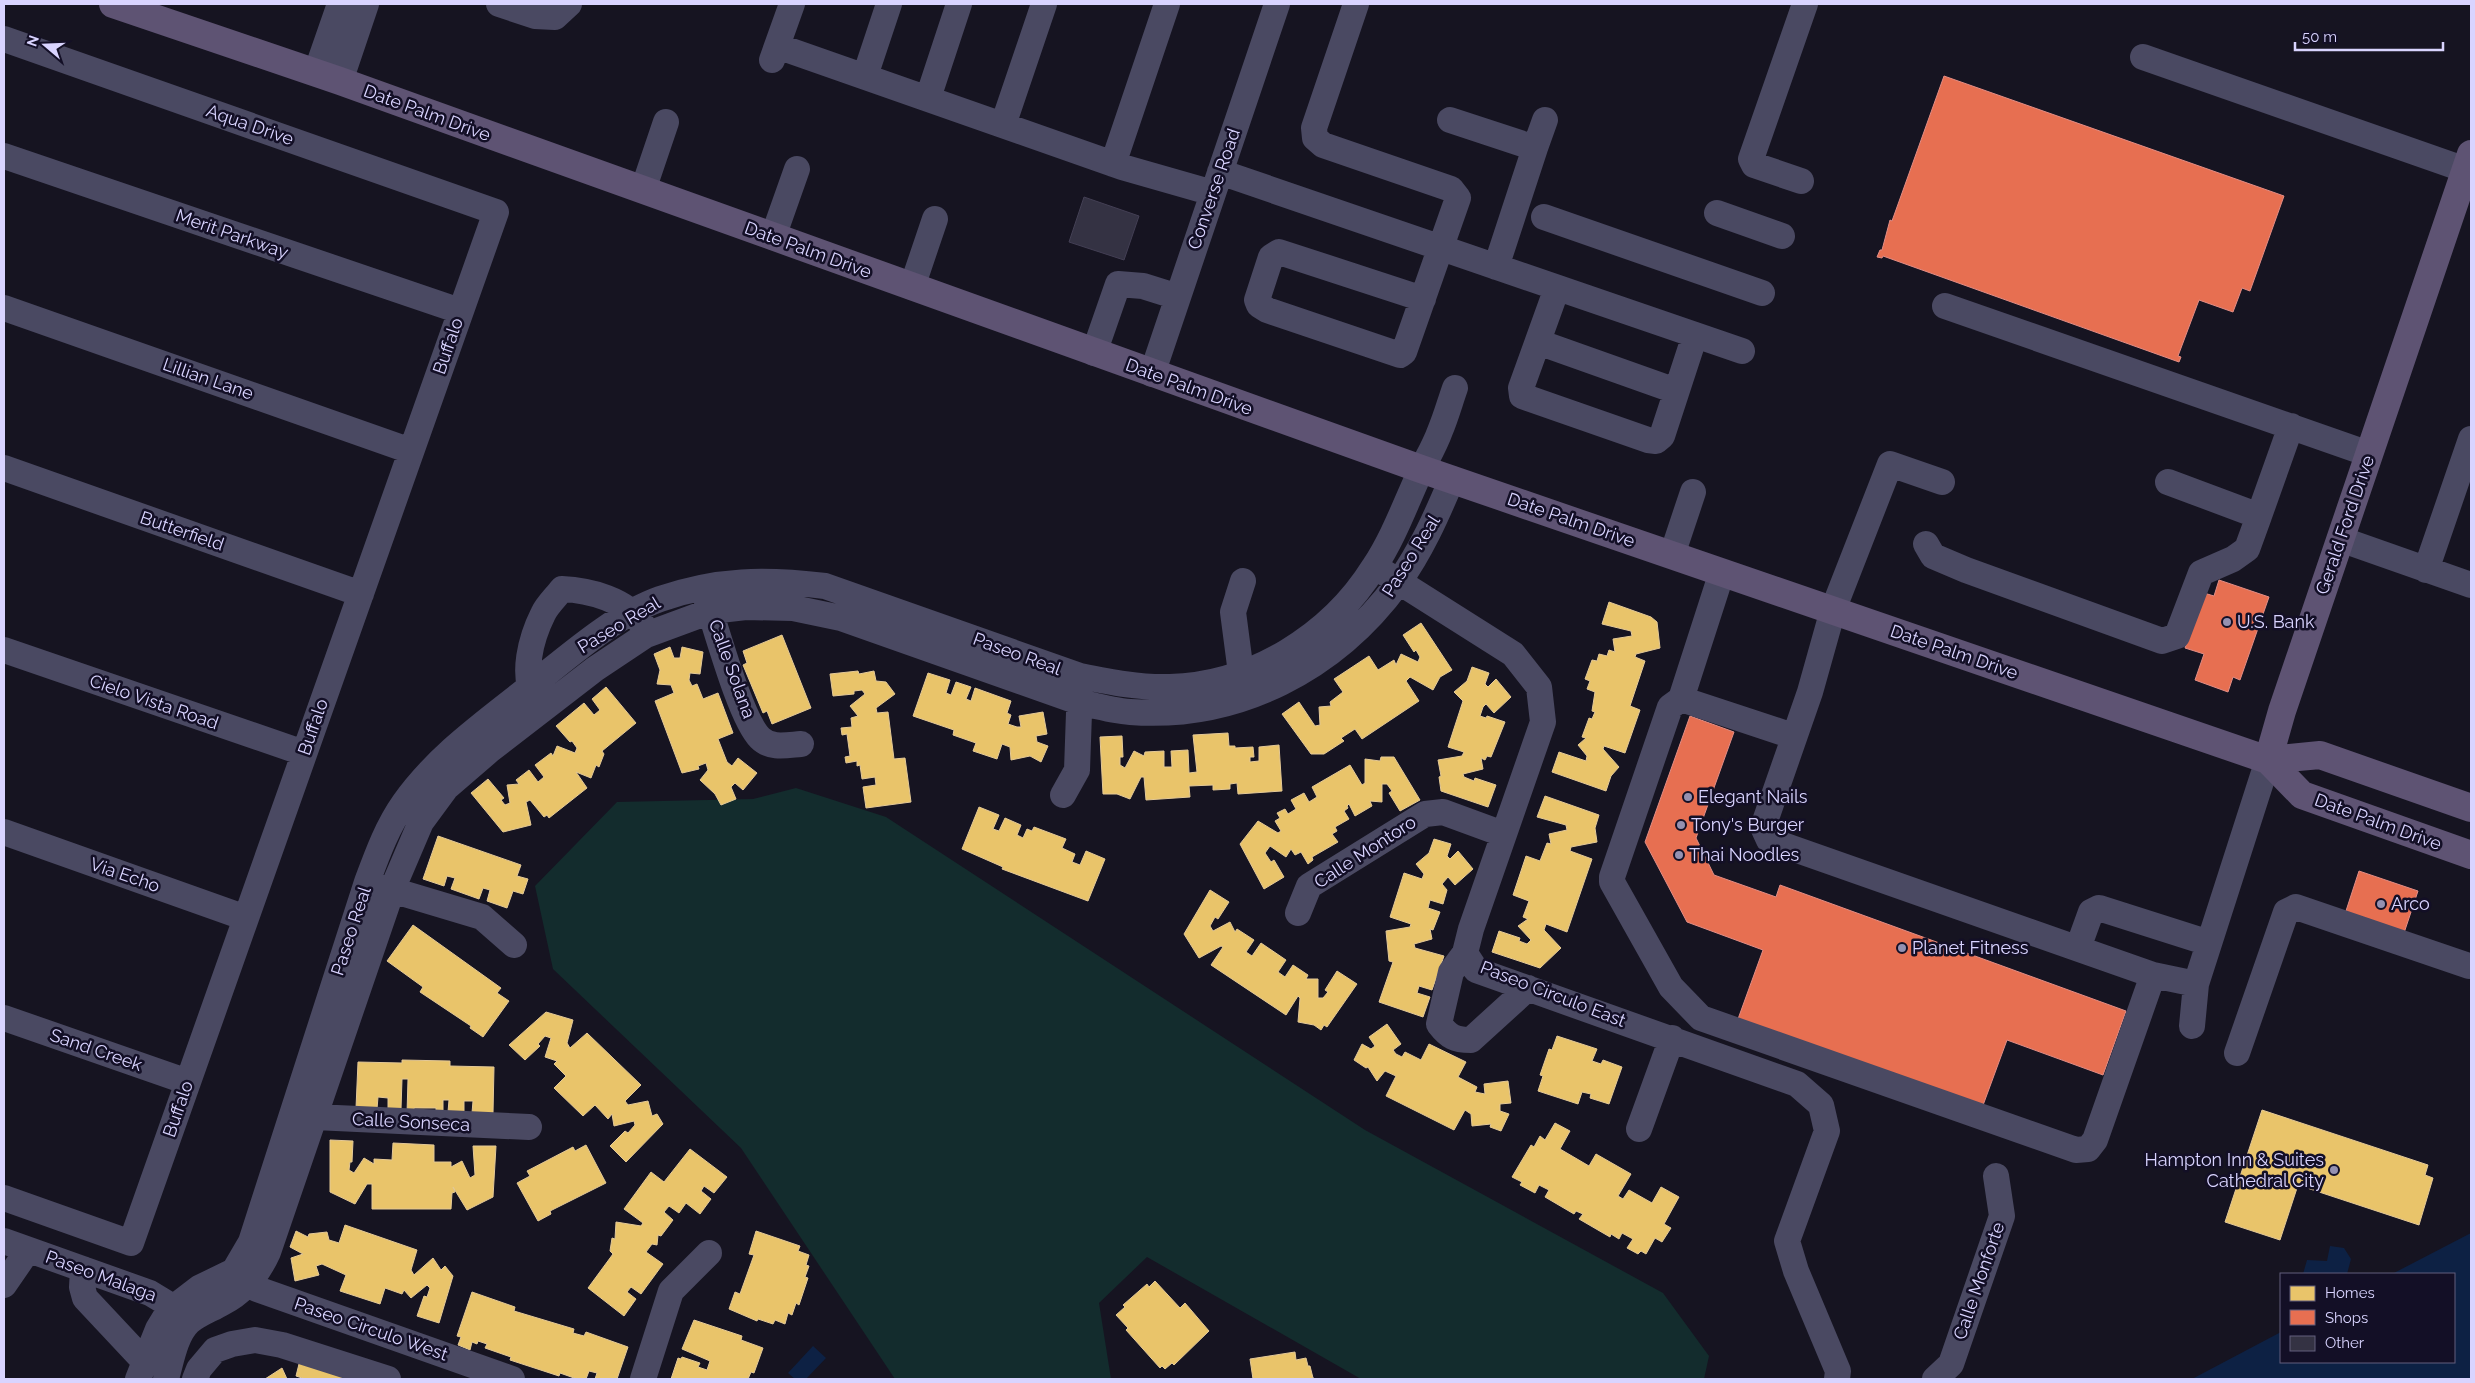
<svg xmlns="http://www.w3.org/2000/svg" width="2475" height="1383" viewBox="0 0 2475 1383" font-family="Raleway,sans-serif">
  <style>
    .green { fill: #132c2d }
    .water { fill: #0d2144 }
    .homes { fill: #e9c46a; stroke: #e4c997 }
    .shops { fill: #e76f51; stroke: #e38d85 }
    .building { fill: #343243; stroke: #433f54 }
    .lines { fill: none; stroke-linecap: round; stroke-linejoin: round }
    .minor { stroke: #4a4962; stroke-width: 26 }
    .major { stroke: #5e5373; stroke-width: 28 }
    .poi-dot { fill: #9591b1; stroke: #130f26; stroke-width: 2 }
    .labels { text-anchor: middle; stroke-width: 5; stroke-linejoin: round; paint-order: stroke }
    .street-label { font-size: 18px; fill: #d9d4ff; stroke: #130f26 }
    .poi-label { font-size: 18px; fill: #d9d4ff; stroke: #130f26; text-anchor: start }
  </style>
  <rect width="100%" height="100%" fill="#161421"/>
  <path class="green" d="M796 788 886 817 1365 1130 1663 1293 1709 1356 1704 1379H1361L1147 1257 1099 1303 1111 1379H895L741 1148 553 969 535 886 617 802 753 799Z"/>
  <path class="water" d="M2471 1233V1379H2192L2281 1332V1362H2454V1274H2392Z
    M2330 1246 2344 1248 2351 1259 2347 1274H2303L2307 1260 2327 1261Z
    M813 1346 826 1358 806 1379H795L788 1373Z"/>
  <path class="homes" d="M1609 602 1651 617 1657 622 1660 648 1636 654 1635 657 1645 661 1630 706 1640 710 1625 753 1604 746 1603 749 1619 767 1611 776 1606 791 1552 772 1559 752 1586 761 1587 756 1578 745 1586 738 1582 737 1589 718 1592 719 1595 712 1592 711 1595 692 1587 689 1590 681 1585 679 1592 660 1597 661 1599 654 1607 656 1609 650 1615 652 1613 639 1632 636 1631 631 1602 624Z
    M1421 623 1452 670 1440 677 1433 690 1410 677 1406 681 1419 701 1362 739 1355 729 1341 738 1344 741 1324 754H1311L1282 714 1299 702 1315 726 1320 725 1319 707 1331 706 1330 702 1343 692 1334 679 1369 656 1378 670 1394 660 1396 665 1401 654 1418 662 1420 657 1416 650 1414 652 1403 635Z
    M782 635 811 708 772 724 767 711 763 713 743 665 747 663 743 651Z
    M670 647 674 658H680L682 647 703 652 700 674 690 673 689 680 692 686 697 684 703 699 718 693 733 733 718 739 727 762 732 766 738 758 757 773 743 790 735 783 731 787 736 799 721 805 715 794 700 780 708 770 706 763 698 766 699 769 682 773 655 701 674 693 671 685 657 684 660 670 654 654Z
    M1472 667 1489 673 1485 684 1488 687 1496 679 1511 697 1494 713 1486 704 1483 707 1480 716 1486 718 1487 716 1505 722 1491 757 1487 756 1485 760 1481 758 1483 769 1463 774 1464 777 1474 781 1475 778 1496 785 1488 807 1441 791 1439 777 1441 776 1438 760 1462 756 1464 752 1448 747 1463 701 1454 692 1467 681Z
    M858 671 859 674 874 671 876 681 886 682 895 694 876 708 877 713 888 712 894 759 905 758 911 802 866 808 863 787 876 785 875 777 862 779 860 765 857 766V761L846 763 845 757 850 756 847 734 842 735 841 728 852 727 851 718 858 716 850 706 865 694 862 690 854 691V694L833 696 830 674Z
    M928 673 950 680 946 693 951 695 956 682 971 687 966 699 971 701 975 688 1011 701 1007 713 1011 715 1008 724 1017 727H1021L1019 716 1043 712 1047 734 1036 736 1037 742 1048 746 1041 762 1030 756 1011 760 1010 747 1002 744 997 759 973 751 976 743 953 735 954 730 913 716Z
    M606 687 636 723 602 751 604 754 599 767 596 765 591 778 576 772 587 788 549 818 547 815 544 817 530 800 526 802 531 825 503 832 471 793 488 779 504 798 501 800 505 805 510 803 507 785 519 784 516 780 529 770 538 782 544 777 535 765 551 753 553 756 557 746 575 753 577 748 572 741 570 742 556 726 584 703 594 715 600 710 592 699Z
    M1228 733 1229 746H1235V748L1253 747 1254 757H1250V762L1259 761V747L1279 745 1282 791 1238 794 1237 783 1230 784V789L1213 790V785L1189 786 1190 797 1146 800 1144 777H1141L1130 799 1117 794H1103L1100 737 1122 736 1123 757H1120V765L1125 768 1134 751 1144 756 1145 752 1164 751V767H1172L1171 751 1188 750 1189 773 1197 772 1193 735Z
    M1381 757H1394L1420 800 1400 811 1389 793 1392 791 1387 784H1382V802L1370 801 1372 806 1355 816 1349 804 1347 806 1348 808 1344 811 1349 819 1335 827 1337 831 1332 834 1338 842 1312 857 1313 860 1308 864 1301 852 1295 855 1291 849 1286 857 1270 846 1265 853 1271 862 1274 860 1284 877 1264 889 1240 844 1258 821 1278 833 1281 831 1275 821 1280 818 1277 813 1285 809 1288 814 1296 809 1291 800 1304 793 1309 802 1317 797 1312 787 1350 765 1362 785 1365 783V759L1380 761Z
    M1545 796 1599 815 1595 828 1597 842 1571 847 1570 851 1592 859 1567 932 1546 924 1544 930 1561 948 1540 968 1492 952 1499 931 1520 938 1519 941 1527 944 1531 940 1518 926 1528 919 1523 917 1529 901 1513 895 1526 856 1540 861 1547 843 1551 844 1549 834 1567 830 1566 825 1537 817Z
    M979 807 999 815 993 829 999 831 1005 818 1021 825 1017 835 1023 838 1027 829 1032 831 1034 827 1066 839 1062 848 1075 854 1072 862 1080 865 1086 851 1105 859 1088 901 1002 869 1003 867 962 849Z
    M438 836 521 865 517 876 528 879 523 894 513 891 507 908 487 901 490 890 483 888 479 899 451 889 455 878 447 876 444 886 423 879Z
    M1434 839 1451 844 1447 856 1450 859 1458 851 1473 869 1455 885 1448 877 1442 884 1447 890 1443 904 1430 900 1428 908 1440 912 1433 930 1430 929 1432 939 1414 944 1415 948 1444 956 1432 990 1419 986 1417 993 1430 997 1423 1017 1379 1002 1393 962 1389 961 1386 931 1410 927 1411 924 1390 917 1404 873 1422 879 1424 874 1416 864 1429 853Z
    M1210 890 1229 902 1218 919 1215 917 1210 926 1213 931 1230 922 1235 932 1237 929 1254 940 1246 952 1252 956 1261 943 1286 960 1278 972 1285 977 1293 965 1308 975 1306 979H1318V998H1323L1328 992 1325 990 1337 971 1357 984 1327 1027 1324 1025 1321 1030 1314 1025 1298 1022 1300 998 1298 996 1286 1015 1211 965 1223 947 1221 946 1199 958 1184 934Z
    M413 925 501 988 497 993 509 1001 483 1037 470 1028 471 1026 420 992 423 987 387 961Z
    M546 1012 573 1020 567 1043 570 1048 587 1033 641 1085 625 1101 628 1105 648 1101 652 1116 657 1114 663 1124 626 1162 610 1146 625 1131 628 1133 635 1125 634 1121 614 1126 612 1114 608 1119 595 1105 583 1116 554 1088 566 1076 554 1064 557 1061 545 1057 551 1038 545 1036 538 1044 540 1046 525 1060 509 1045Z
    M1387 1024 1401 1044 1393 1050 1396 1054 1402 1057 1405 1052 1421 1060 1429 1044 1466 1062 1458 1077 1477 1087 1475 1092 1485 1094 1484 1084 1508 1081 1511 1103 1500 1104V1111L1509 1114 1501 1131 1490 1127 1491 1124 1472 1126 1471 1114 1465 1110 1454 1130 1386 1096 1396 1076 1385 1071 1377 1081 1368 1067 1366 1068 1354 1060 1362 1044 1371 1049 1375 1046 1369 1037Z
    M1557 1036 1597 1049 1592 1061 1601 1064 1603 1060 1622 1067 1609 1104 1590 1098 1591 1094 1582 1092 1578 1104 1538 1091 1543 1076 1540 1075 1549 1049 1552 1050Z
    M402 1060 450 1061V1066L494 1067 493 1113H472L473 1101H464V1112H448L449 1100H443V1113H436V1108H414V1114H407L408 1079H402L401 1109H388V1098L378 1097 377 1109 356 1108 358 1062 402 1063Z
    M2262 1110 2428 1165 2425 1175 2433 1178 2419 1225 2298 1185 2280 1240 2225 1222Z
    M1555 1123 1570 1131 1560 1149 1589 1166 1596 1154 1631 1174 1618 1196 1623 1199 1629 1190 1652 1203 1661 1187 1679 1197 1664 1224 1671 1228 1662 1242 1655 1238 1646 1254 1641 1251 1638 1254 1627 1248 1633 1239 1622 1233 1619 1239 1611 1234 1610 1237 1579 1219 1583 1214 1576 1211 1574 1214 1545 1197 1549 1190 1539 1185 1535 1193 1520 1185 1522 1182 1512 1177 1531 1145 1534 1147 1540 1136 1545 1140Z
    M330 1140 353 1141 352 1162H350L349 1170 354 1173 364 1158 374 1164V1159L392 1160 393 1143 434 1145V1162H451V1167L462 1161 470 1178 475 1175 473 1146H496L493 1197 467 1210 453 1187 455 1192 452 1193 451 1209H372V1184H367L355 1204 330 1192Z
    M586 1145 606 1183 550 1211 551 1214 538 1221 517 1183 530 1176 527 1171 573 1147 575 1151Z
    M690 1149 727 1177 714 1193 704 1186 701 1191 711 1199 700 1214 686 1203 679 1213 669 1206 664 1212 673 1220 661 1236 658 1235 657 1245 652 1244 646 1252 663 1264 641 1294 631 1287 627 1292 636 1299 624 1316 588 1288 613 1254 610 1251 612 1238 615 1239 616 1222 641 1226 643 1223 624 1209 651 1172 664 1182Z
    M345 1225 417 1250 411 1270 414 1275 433 1258 441 1270 445 1266 453 1276 439 1323 417 1316 424 1296 427 1297 430 1288 427 1285 411 1298 404 1290 402 1294 385 1288 380 1304 340 1291 346 1275 322 1264 316 1266 319 1275 295 1281 291 1258 303 1254 290 1247 296 1231 308 1237 309 1234 327 1232 329 1240 339 1243Z
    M756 1231 800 1246 798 1251 809 1255 806 1265 809 1266 805 1277 808 1278 799 1305 796 1303 792 1315 788 1313 785 1324 775 1320 773 1324 758 1319 757 1321 729 1309 735 1292 740 1294 754 1255 749 1254Z
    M1155 1281 1180 1308 1185 1303 1209 1331 1174 1365 1172 1363 1165 1369 1162 1366 1160 1368 1126 1330 1128 1328 1116 1315 1125 1307 1123 1305 1147 1284 1149 1287Z
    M472 1292 515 1307 514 1311 574 1329 573 1333 584 1336 586 1332 628 1347 617 1379H595L597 1373 589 1371 586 1379H577L560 1373 559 1376 510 1360 511 1357 485 1348 487 1344 478 1341 477 1344 472 1342 470 1350 458 1345 461 1337 457 1336Z
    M694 1320 742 1336 741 1340 763 1348 754 1373 751 1372 748 1379H671L678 1358 681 1359 682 1357 700 1363 698 1367 707 1370 710 1361 682 1349Z
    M1295 1352 1296 1360 1306 1358 1308 1366H1310L1313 1378 1316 1379H1253L1250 1359Z
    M300 1360 352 1379H305L296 1376Z
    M282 1368 287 1379H290H265Z"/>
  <path class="shops" d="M1944 76 2284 196 2250 291 2242 288 2233 312 2199 300 2178 356 2181 357 2179 362 1883 256 1882 258 1877 257 1880 250H1882L1890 220 1892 221Z
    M2219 580 2269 597 2240 680 2233 677 2228 692 2195 680 2204 654 2185 648 2204 593 2214 596Z
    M1690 716 1734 732 1696 838 1714 875 1776 897 1780 885 2126 1011 2103 1075 2007 1040 1982 1108 1738 1019 1763 950 1687 922 1645 842Z
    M2359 871 2418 891 2403 936 2344 917Z"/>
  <path class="building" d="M1084 197 1139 216 1124 260 1069 242Z"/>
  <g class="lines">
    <path class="minor" d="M499 4 535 16 555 17 569 4
      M1356 4 1314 128 1315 138 1323 145 1451 189 1458 198 1404 352 1400 355 1267 310 1259 305 1257 300 1271 257 1279 252 1423 299
      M4 39 496 212 131 1243 4 1198
      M777 46 1122 167 1213 193
      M2143 57 2466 170
      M772 60 792 4
      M316 73 340 4
      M865 76 889 4
      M340 81 366 4
      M928 98 959 4
      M1450 120 1535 148 1496 267
      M1003 125 1044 4
      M1535 148 1545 120
      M4 156 460 311
      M1113 164 1167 4
      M1220 172 1742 351
      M1801 181 1754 165 1751 159 1805 4
      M643 190 666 122
      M1717 213 1782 236
      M1544 217 1762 293
      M773 237 797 169
      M912 287 935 219
      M1557 288 1521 388 1522 396 1648 440 1656 441 1662 436 1695 335
      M1945 306 2369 454
      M4 308 411 451
      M1538 342 1676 391
      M1094 353 1118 284 1143 286 1178 297
      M1152 374 1277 4
      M4 468 361 594
      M1942 482 1890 464 1833 610 1810 692 1763 827 1769 840 2153 975 2196 984
      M2168 482 2259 516 2291 426
      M2340 539 2471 585
      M1926 544 1933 556 1966 570 2162 641 2177 636 2201 573 2233 559 2247 549 2259 516
      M1672 555 1693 492
      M2426 570 2471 439
      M1722 572 1681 699 1793 736
      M1385 573 1513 654 1539 687 1543 722 1471 929 1465 953 1476 970 1797 1084 1821 1105 1827 1131 1787 1241 1796 1271 1838 1371 1837 1379
      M1243 581 1233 612 1241 673 1246 690
      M705 595C716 627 740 718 760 738 771 749 787 745 801 744
      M4 650 304 753
      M535 699C521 675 531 638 543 614 547 605 556 597 562 589 589 590 627 600 642 624
      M1681 699 1670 707 1612 877V882L1671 987 1701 1018 2076 1150 2088 1149 2095 1140 2153 975
      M1063 795 1077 770 1080 684
      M4 832 246 918
      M375 885 482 917 514 945
      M1298 913 1309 886 1425 814 1443 812 1503 834
      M2078 948 2091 912 2099 908 2209 943
      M1465 953 1451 972 1439 1024C1449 1037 1455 1040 1471 1040L1528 988
      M4 1018 188 1082
      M2192 1026 2196 984 2268 760
      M2237 1053 2286 912 2296 907 2469 966
      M301 1112 315 1117 529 1127
      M1639 1129 1672 1038
      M4 1241 150 1293 188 1316
      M83 1269 82 1287 85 1298 145 1362
      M235 1272 257 1289 512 1379
      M4 1285 28 1250
      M138 1379 158 1329 169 1311 199 1288 234 1271 251 1242 367 882C377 855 387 827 404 803 438 755 486 722 531 686 569 656 615 615 660 599 718 579 765 579 825 586L1080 676C1110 682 1140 688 1170 687 1252 685 1331 636 1374 567 1392 540 1404 508 1417 479 1424 463 1434 448 1440 431 1446 417 1450 402 1455 388
      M166 1379C171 1362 175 1335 189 1322 198 1314 212 1309 222 1303 244 1292 258 1274 268 1252L392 890 421 822 446 788 490 750 595 669 646 635 711 611 746 607 793 608 841 618 1079 702C1096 706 1113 711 1130 712 1238 720 1335 669 1398 583 1421 551 1437 515 1452 479
      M195 1379 199 1369 215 1350 232 1344 255 1340 282 1345 388 1379
      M643 1379 671 1291 709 1253
      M1935 1379 1951 1364 2002 1216 1996 1176"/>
    <path class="major" d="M113 4 340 81 1421 469 2268 760 2320 755 2471 808
      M2268 760 2282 711 2471 154
      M2268 760 2302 795 2471 855"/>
  </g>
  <g class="poi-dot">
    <circle cx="2227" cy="622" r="5"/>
    <circle cx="1688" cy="797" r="5"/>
    <circle cx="1681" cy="825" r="5"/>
    <circle cx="1679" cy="855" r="5"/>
    <circle cx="2381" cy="904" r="5"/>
    <circle cx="1902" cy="948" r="5"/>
    <circle cx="2334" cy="1170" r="5"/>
  </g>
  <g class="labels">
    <g class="street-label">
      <text transform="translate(427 113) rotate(20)" y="6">Date Palm Drive</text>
      <text transform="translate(250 125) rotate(19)" y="6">Aqua Drive</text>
      <text transform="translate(1214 189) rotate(-71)" y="6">Converse Road</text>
      <text transform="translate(232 234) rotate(19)" y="6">Merit Parkway</text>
      <text transform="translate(808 250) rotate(20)" y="6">Date Palm Drive</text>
      <text transform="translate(448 346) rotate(-71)" y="6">Buffalo</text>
      <text transform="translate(208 379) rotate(19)" y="6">Lillian Lane</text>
      <text transform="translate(1189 387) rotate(20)" y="6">Date Palm Drive</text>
      <text transform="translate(1571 520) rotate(19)" y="6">Date Palm Drive</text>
      <text transform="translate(2345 525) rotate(-71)" y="6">Gerald Ford Drive</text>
      <text transform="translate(182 531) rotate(19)" y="6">Butterfield</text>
      <text transform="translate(1411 556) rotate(-58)" y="6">Paseo Real</text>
      <text transform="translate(619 625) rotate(-31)" y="6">Paseo Real</text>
      <text transform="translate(1954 652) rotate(19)" y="6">Date Palm Drive</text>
      <text transform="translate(1017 654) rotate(20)" y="6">Paseo Real</text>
      <text transform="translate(732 669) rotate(70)" y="6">Calle Solana</text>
      <text transform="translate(154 702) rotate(19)" y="6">Cielo Vista Road</text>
      <text transform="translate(313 727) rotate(-71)" y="6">Buffalo</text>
      <text transform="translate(2378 822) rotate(20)" y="6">Date Palm Drive</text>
      <text transform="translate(1365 852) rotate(-33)" y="6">Calle Montoro</text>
      <text transform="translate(125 875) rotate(19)" y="6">Via Echo</text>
      <text transform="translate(351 931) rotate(-72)" y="6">Paseo Real</text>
      <text transform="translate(1553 994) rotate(21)" y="6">Paseo Circulo East</text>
      <text transform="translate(96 1050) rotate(19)" y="6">Sand Creek</text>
      <text transform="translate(178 1109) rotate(-71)" y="6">Buffalo</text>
      <text transform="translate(411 1122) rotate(3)" y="6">Calle Sonseca</text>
      <text transform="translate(101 1276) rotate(20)" y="6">Paseo Malaga</text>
      <text transform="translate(1979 1281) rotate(-71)" y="6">Calle Monforte</text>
      <text transform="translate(371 1329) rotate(19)" y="6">Paseo Circulo West</text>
    </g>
    <g class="poi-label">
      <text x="2237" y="628">U.S. Bank</text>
      <text x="1698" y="803">Elegant Nails</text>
      <text x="1691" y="831">Tony's Burger</text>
      <text x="1689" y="861">Thai Noodles</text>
      <text x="2391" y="910">Arco</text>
      <text x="1912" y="954">Planet Fitness</text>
      <text x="2324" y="1166" text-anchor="end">Hampton Inn &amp; Suites<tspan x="2324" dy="21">Cathedral City</tspan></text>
    </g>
  </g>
  <rect width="2475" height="1383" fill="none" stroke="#d9d4ff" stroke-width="10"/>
  <rect x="2280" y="1273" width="175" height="90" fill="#130f26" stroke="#625e7d"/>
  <rect x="2290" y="1286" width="25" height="15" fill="#e9c46a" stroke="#625e7d"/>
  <text x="2325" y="1298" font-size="15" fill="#d9d4ff">Homes</text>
  <rect x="2290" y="1310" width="25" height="15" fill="#e76f51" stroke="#625e7d"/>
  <text x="2325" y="1323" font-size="15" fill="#d9d4ff">Shops</text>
  <rect x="2290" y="1336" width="25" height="15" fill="#343243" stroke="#625e7d"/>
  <text x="2325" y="1348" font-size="15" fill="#d9d4ff">Other</text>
  <g transform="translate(45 45) rotate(289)" stroke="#130f26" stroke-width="4" paint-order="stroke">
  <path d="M0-4L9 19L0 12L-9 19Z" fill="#d9d4ff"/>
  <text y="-8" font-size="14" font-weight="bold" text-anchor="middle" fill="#d9d4ff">N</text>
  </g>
  <path d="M2295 42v8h148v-8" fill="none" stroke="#d9d4ff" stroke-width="2.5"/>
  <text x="2302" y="42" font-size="15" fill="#d9d4ff" stroke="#130f26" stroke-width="4" paint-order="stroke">50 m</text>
</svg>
